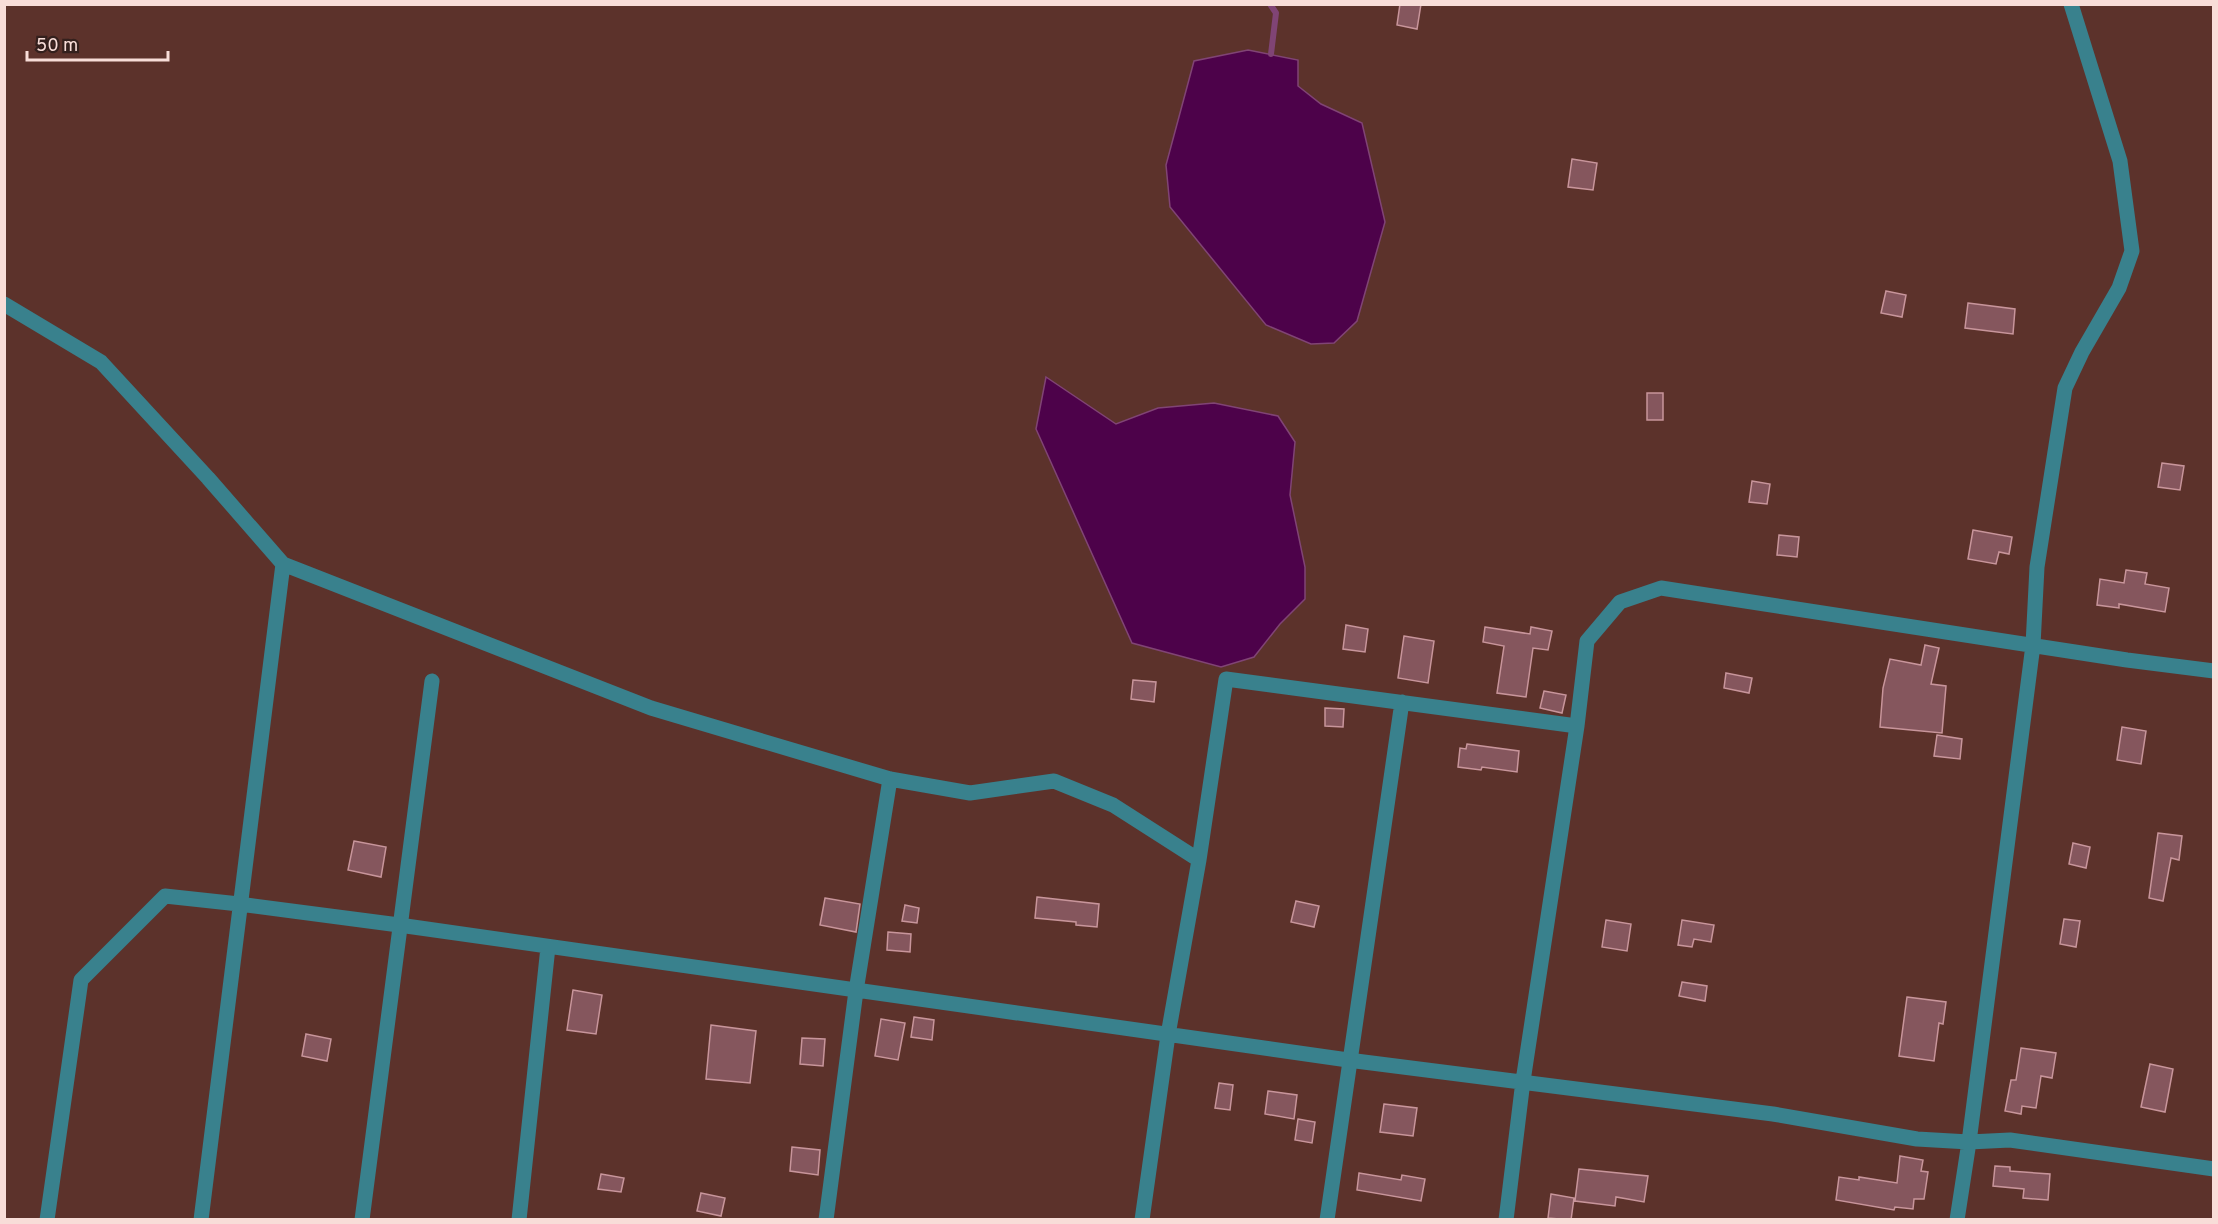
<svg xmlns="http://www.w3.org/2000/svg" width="2218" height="1224" viewBox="0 0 2218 1224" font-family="Overpass,sans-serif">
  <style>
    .water { fill: #4d024a; stroke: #804475; stroke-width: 1.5 }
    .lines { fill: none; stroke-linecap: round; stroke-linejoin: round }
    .stream { stroke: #804475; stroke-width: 6 }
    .building { fill: #85565d; stroke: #c8959b; stroke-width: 1.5 }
    .minor { stroke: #39818d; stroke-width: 15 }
  </style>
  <rect width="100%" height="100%" fill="#5c322b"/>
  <path class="water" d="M1248 50 1298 60V86L1321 104 1362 123 1385 222 1357 321 1334 343 1311 344 1266 325 1170 207 1166 165 1194 61Z
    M1046 377 1116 424 1158 408 1214 403 1278 416 1295 442 1290 495 1305 567V599L1280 624 1254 657 1221 667 1132 643 1036 429Z"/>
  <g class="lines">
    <path class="stream" d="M1270 4 1276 13 1271 54"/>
  </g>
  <path class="building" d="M1400 4H1421L1417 29 1397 25Z
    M1572 159 1597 163 1593 190 1568 187Z
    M1886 291 1906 295 1902 317 1881 313Z
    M1968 303 2015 309 2013 334 1965 328Z
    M1647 393H1663V420H1647Z
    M2162 463 2184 466 2180 490 2158 487Z
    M1752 481 1770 484 1767 504 1749 502Z
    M1973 530 2012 537 2009 554 1999 552 1996 564 1968 559Z
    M1779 535 1799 537 1797 557 1777 555Z
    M2126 570 2147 573 2145 584 2169 588 2165 612 2119 604V608L2097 605 2100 579 2124 583Z
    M1346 625 1368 629 1365 652 1343 649Z
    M1485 627 1530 634 1531 627 1552 631 1548 650 1533 648 1526 697 1497 693 1504 646 1483 642Z
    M1404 636 1434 641 1428 683 1398 678Z
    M1925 645 1939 648 1931 684 1946 686 1942 733 1880 727 1883 688 1890 659 1921 665Z
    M1726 673 1752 678 1749 693 1724 688Z
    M1133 680 1156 682 1154 702 1131 699Z
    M1544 691 1566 695 1562 713 1540 708Z
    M1325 708 1344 709 1343 727 1325 726Z
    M2122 727 2146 731 2141 764 2117 760Z
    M1937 735 1962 739 1960 759 1934 756Z
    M1467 744 1519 751 1517 772 1482 767 1481 770 1458 767 1460 748 1466 749Z
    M2158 833 2182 836 2179 860 2171 858 2163 901 2149 898Z
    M354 841 386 847 381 877 348 870Z
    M2073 843 2090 847 2086 868 2069 864Z
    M1037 897 1099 904 1097 927 1076 925V922L1035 918Z
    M825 898 860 904 856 932 820 925Z
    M1296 901 1319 906 1314 927 1291 922Z
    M905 905 919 908 917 923 902 921Z
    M2064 919 2080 921 2076 947 2060 944Z
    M1606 920 1631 924 1627 951 1602 947Z
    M1682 920 1714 925 1711 942 1694 939 1692 947 1678 945Z
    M888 932 911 934 910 952 887 950Z
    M1682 982 1707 986 1705 1001 1679 996Z
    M573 990 602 995 596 1034 567 1030Z
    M1907 997 1946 1002 1943 1024 1939 1023 1934 1061 1899 1056Z
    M914 1017 934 1020 932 1040 911 1037Z
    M881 1019 905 1023 898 1060 875 1056Z
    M711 1025 756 1031 750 1083 706 1079Z
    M306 1034 331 1039 327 1061 302 1056Z
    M802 1038 825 1039 823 1066 800 1064Z
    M2021 1048 2056 1053 2052 1078 2041 1076 2036 1108 2022 1106 2021 1114 2005 1111 2011 1080H2016Z
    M2150 1064 2173 1069 2165 1112 2141 1107Z
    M1219 1083 1233 1085 1230 1110 1215 1108Z
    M1268 1091 1297 1095 1294 1119 1265 1114Z
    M1384 1104 1417 1108 1413 1136 1380 1132Z
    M1298 1119 1315 1122 1312 1143 1295 1140Z
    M792 1147 820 1150 818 1175 790 1171Z
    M1900 1156 1923 1160 1921 1171 1928 1172 1924 1199H1914L1913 1209 1895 1207 1894 1210 1836 1200 1839 1177 1859 1180V1177L1897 1183Z
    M1995 1166 2010 1167V1171L2050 1174 2048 1200 2023 1198 2024 1189 1993 1186Z
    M1579 1169 1648 1176 1644 1202 1616 1197 1615 1206 1575 1201Z
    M1359 1173 1401 1180 1402 1175 1425 1179 1421 1201 1357 1190Z
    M601 1174 624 1178 621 1192 598 1189Z
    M701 1193 725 1198 721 1216 697 1211Z
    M1551 1194 1574 1198 1571 1220 1548 1218Z"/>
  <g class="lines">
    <path class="minor" d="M4 304 101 362 208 478 283 564 651 708 890 779 970 793 1054 781 1113 805 1199 860
      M47 1220 81 980 165 896 239 904 399 925 1348 1060 1773 1114 1917 1139 1969 1142 2010 1140 2214 1169
      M201 1220 283 564
      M362 1220 432 681
      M519 1220 548 947
      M826 1220 856 991 890 779
      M1142 1220 1168 1035 1199 860 1226 679 1577 726
      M1327 1220 1402 702
      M1506 1220 1523 1081 1577 726 1587 641 1620 602 1661 588 2127 660 2214 671
      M1957 1220 1969 1142 2033 645 2037 567 2065 388 2082 352 2119 288 2132 251 2120 161 2071 4"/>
  </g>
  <rect width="2218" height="1224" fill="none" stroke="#f8ddd8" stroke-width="12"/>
  <path d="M27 51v9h141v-9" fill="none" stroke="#f8ddd8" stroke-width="3"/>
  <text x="36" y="51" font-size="18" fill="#f8ddd8" stroke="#34201d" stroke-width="4.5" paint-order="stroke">50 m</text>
</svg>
